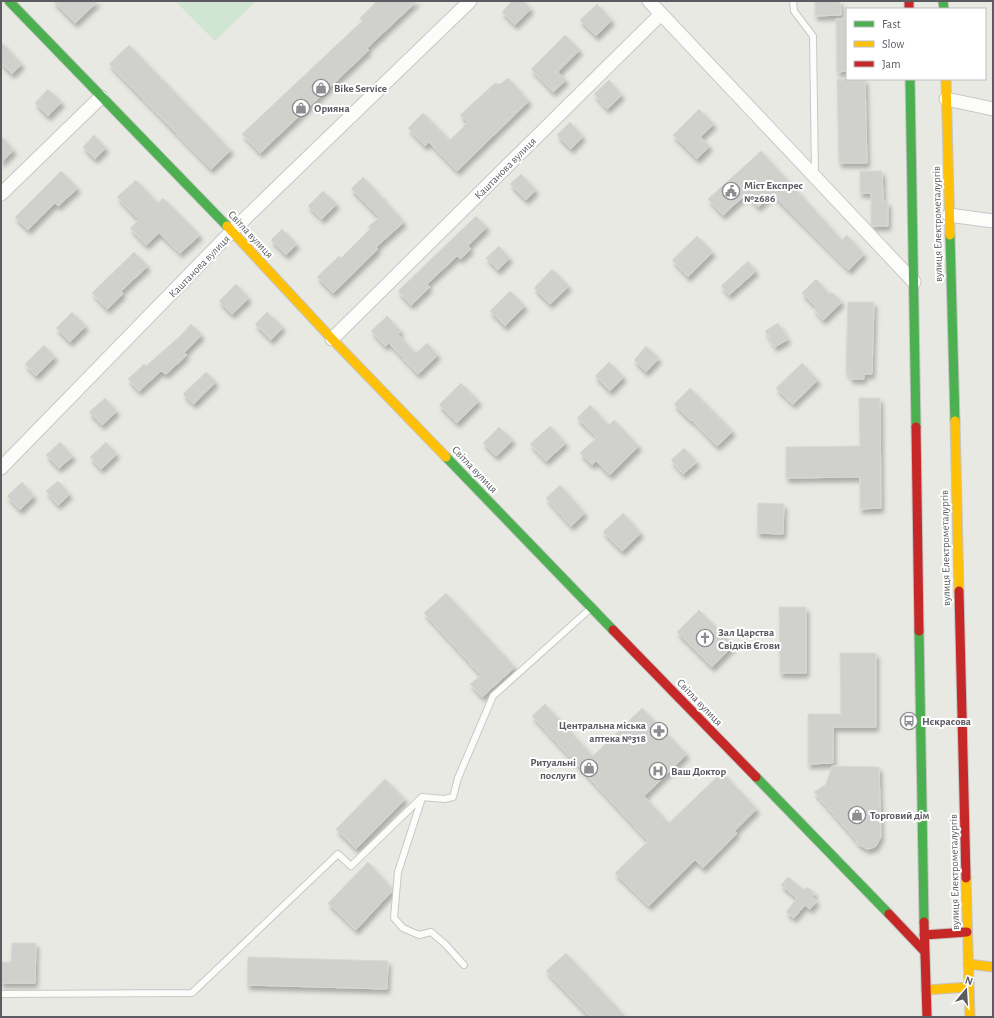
<svg xmlns="http://www.w3.org/2000/svg" width="994" height="1018" viewBox="0 0 994 1018" font-family="'Alegreya Sans',sans-serif">
  <style>
    .pitch { fill: #d1e6d2 }
    .building { fill: #d0d0cd; stroke: #d8d8d4; filter: url(#shadow) }
    .lines { fill: none; stroke-linecap: round; stroke-linejoin: round }
    .lane-casing { stroke: #c7c7c6; stroke-width: 8 }
    .street-casing { stroke: #c7c7c6; stroke-width: 15 }
    .fast-casing { stroke: #c5c5c5; stroke-width: 11 }
    .slow-casing { stroke: #c5c5c5; stroke-width: 11 }
    .jam-casing { stroke: #c5c5c5; stroke-width: 11 }
    .lane { stroke: #fcfcfb; stroke-width: 6 }
    .street { stroke: #fcfcfb; stroke-width: 13 }
    .fast { stroke: #4caf50; stroke-width: 9 }
    .slow { stroke: #ffc107; stroke-width: 9 }
    .jam { stroke: #c62828; stroke-width: 9 }
    .labels { text-anchor: middle; stroke-width: 4; stroke-linejoin: round; paint-order: stroke }
    .poi-label { font-size: 11px; font-weight: bold; fill: #5a5c62; stroke: #fff; text-anchor: start }
    .street-label { font-size: 11px; fill: #5a5c62; stroke: #fff }
  </style>
  <defs>
    <filter id="shadow"><feDropShadow dx="2.5" dy="4.5" stdDeviation="2" flood-color="#0004"/></filter>
  </defs>
  <rect width="100%" height="100%" fill="#e9e9e4"/>
  <path class="pitch" d="M175 1H256L215 41Z"/>
  <path class="building" d="M53 1H98L75 23Z
    M377 1H417L367 48 369 50 260 153 242 134 362 21 360 18Z
    M512 1H524L531 9 515 25 502 12Z
    M815 1H840L841 15 815 16Z
    M597 4 612 20 596 36 580 20Z
    M836 19H847V71L837 72Z
    M565 35 580 50 558 72 566 80 553 92 531 69Z
    M1 42 22 64 12 74 1 63Z
    M129 45 231 150 211 169 109 64Z
    M508 78 529 101 457 171 429 142 425 146 408 128 423 113 450 140 468 122 460 115 495 83 500 84Z
    M837 79H865L867 163H839Z
    M609 80 622 95 607 109 594 94Z
    M48 89 62 102 48 116 35 103Z
    M699 109 714 124 700 137 710 146 697 159 673 135Z
    M570 122 583 136 571 149 557 135Z
    M94 135 106 148 95 159 83 147Z
    M1 136 14 150 1 163Z
    M761 151 842 240 847 235 864 254 849 270 772 194 758 207 746 194 723 215 708 199Z
    M61 171 78 188 58 206 55 203 28 230 15 217Z
    M860 171H882L883 201 888 202V226H872L871 225V193H860Z
    M521 174 536 190 526 200 510 184Z
    M363 177 383 198 404 222 376 247 378 249 333 293 317 277 339 256 341 258 370 229 368 227 379 217 351 189Z
    M136 180 158 203 163 198 200 235 180 253 159 233 146 245 130 228 139 220 117 197Z
    M323 191 337 204 322 219 308 206Z
    M476 216 487 227 468 246 471 249 460 259 457 256 427 284 430 287 411 305 398 291Z
    M282 229 297 244 286 255 271 240Z
    M697 236 713 252 688 277 672 260Z
    M499 246 510 258 498 270 486 258Z
    M134 252 148 266 121 291 123 294 107 309 92 293Z
    M748 261 756 271 729 295 721 286Z
    M552 269 569 286 550 304 534 288Z
    M816 279 830 294 832 292 842 302 823 320 814 309 816 307 802 293Z
    M236 284 249 298 232 314 219 301Z
    M510 291 525 306 505 326 490 311Z
    M848 302H874L872 374H864V379H850V374L846 373Z
    M72 312 86 326 70 342 56 328Z
    M267 312 283 327 271 340 255 324Z
    M387 316 401 331 398 334 416 353 427 343 438 355 418 374 389 343 385 346 371 331Z
    M778 323 788 339 775 347 765 331Z
    M191 324 202 335 184 353 187 355 166 374 161 371 139 391 128 379 144 364 146 366 180 336Z
    M44 345 55 357 36 376 25 364Z
    M646 346 659 358 646 372 634 360Z
    M609 362 624 377 610 391 595 376Z
    M802 363 818 380 793 404 776 388Z
    M206 372 216 382 194 404 183 394Z
    M461 383 479 401 457 423 439 405Z
    M690 388 733 431 717 446 692 420 691 421 674 404Z
    M105 398 117 411 102 425 89 412Z
    M859 398H880L881 508 860 509V477L786 478V447L860 446Z
    M590 405 609 425 614 420 639 446 610 475 596 461 592 465 580 453 597 437 577 418Z
    M550 426 566 443 546 461 530 444Z
    M499 427 513 440 496 456 483 443Z
    M60 442 73 456 59 468 46 455Z
    M106 442 117 454 101 469 90 457Z
    M684 448 697 462 683 474 671 460Z
    M58 481 70 494 58 505 46 491Z
    M22 482 34 496 20 510 7 496Z
    M560 485 585 513 571 526 546 498Z
    M758 503 784 504 783 534 757 533Z
    M623 513 641 533 622 551 603 532Z
    M446 593 515 667 482 697 470 684 481 675 424 613Z
    M779 607H806V673H780Z
    M699 610 734 645 712 667 677 632Z
    M840 653H876V727H833V763L808 764V714H841Z
    M545 704 593 756 642 708 687 754 644 796 669 823 722 772 757 809 735 831 737 833 703 868 695 860 649 906 615 873 648 841 532 716Z
    M832 766 879 767 881 837 876 846 872 848 867 849 858 844 856 840 814 792 826 784Z
    M385 779 405 799 356 849 336 829Z
    M368 862 392 888V891L356 930 328 903Z
    M788 877 804 890 807 887 815 893 812 897 817 901 810 909 805 905 794 918 786 912 797 898 781 885Z
    M12 943H36L35 983H1V962H11Z
    M566 953 626 1017H590L546 971Z
    M248 957 388 961 387 989 247 985Z"/>
  <g class="lines">
    <defs>
      <path id="lane" d="M793 1 794 11 813 36 815 175
        M422 798 398 872 394 918 403 928 419 935 431 932 445 944 464 965
        M1 994 192 993 338 854 351 866 422 797 444 799 453 797 458 778 493 696 591 608"/>
      <path id="street" d="M649 1 914 282
        M946 99 993 109
        M1 194 101 97
        M949 215 993 221
        M332 339 661 14
        M1 468 232 231 470 1"/>
      <path id="fast" d="M9 1 227 226
        M943 1 944 9
        M910 79 916 427
        M950 235 955 421
        M446 457 613 630
        M919 631 924 922
        M756 777 889 914"/>
      <path id="slow" d="M946 79 950 235
        M227 226 332 339 446 457
        M955 421 959 591
        M966 878 970 1017
        M968 964 993 967
        M926 990 969 987"/>
      <path id="jam" d="M909 1V9
        M916 427 919 631
        M959 591 966 878
        M613 630 756 777
        M889 914 925 952
        M924 922 927 1017
        M924 935 967 932"/>
    </defs>
    <use href="#lane" class="lane-casing"/>
    <use href="#street" class="street-casing"/>
    <use href="#fast" class="fast-casing"/>
    <use href="#slow" class="slow-casing"/>
    <use href="#jam" class="jam-casing"/>
    <use href="#lane" class="lane"/>
    <use href="#street" class="street"/>
    <use href="#fast" class="fast"/>
    <use href="#slow" class="slow"/>
    <use href="#jam" class="jam"/>
  </g>
  <defs>
    <symbol id="shop-ring" viewBox="-11 -11 22 22"><circle r="9.5" fill="#fff" stroke="#8c8d90" stroke-width="1.5"/><path d="M-5-2.5h2.3a2.7 3.5 0 0 1 5.4 0H5L5.5 6h-11ZM-1.5-2.5h3a1.5 2.3 0 0 0-3 0Z" fill="#8c8d90"/></symbol>
    <symbol id="civic-ring" viewBox="-11 -11 22 22"><circle r="9.5" fill="#fff" stroke="#8c8d90" stroke-width="1.5"/><path d="M-.6-6.5H3V-4.5H.6V-3L4-1V1h2V6H-6V1h2V-1L-.6-3ZM-1.2 2.5V6h2.4V2.5Z" fill="#8c8d90"/></symbol>
    <symbol id="church-ring" viewBox="-11 -11 22 22"><circle r="9.5" fill="#fff" stroke="#8c8d90" stroke-width="1.5"/><path d="M-1.2-6h2.4v3.5h3.3v2.4h-3.3V6h-2.4V-.1h-3.3v-2.4h3.3Z" fill="#8c8d90"/></symbol>
    <symbol id="bus-ring" viewBox="-11 -11 22 22"><circle r="9.5" fill="#fff" stroke="#8c8d90" stroke-width="1.5"/><path d="M-5-6H5V4H4V6H2V4H-2V6H-4V4H-5ZM-3.5-4V0h7V-4ZM-3.5 1.2v1.5H-2V1.2ZM2 1.2v1.5H3.5V1.2Z" fill="#8c8d90"/></symbol>
    <symbol id="pharmacy-ring" viewBox="-11 -11 22 22"><circle r="9.5" fill="#fff" stroke="#8c8d90" stroke-width="1.5"/><path d="M-2-6h4v4h4v4h-4v4h-4v-4h-4v-4h4Z" fill="#8c8d90"/></symbol>
    <symbol id="hospital-ring" viewBox="-11 -11 22 22"><circle r="9.5" fill="#fff" stroke="#8c8d90" stroke-width="1.5"/><path d="M-5-5h3v3.5h4V-5h3V5h-3V1.5h-4V5h-3Z" fill="#8c8d90"/></symbol>
  </defs>
  <g fill-rule="evenodd">
    <use href="#shop-ring" x="311" y="78" width="20" height="20"/>
    <use href="#shop-ring" x="291" y="98" width="20" height="20"/>
    <use href="#civic-ring" x="721" y="181" width="20" height="20"/>
    <use href="#church-ring" x="695" y="628" width="20" height="20"/>
    <use href="#bus-ring" x="899" y="711" width="20" height="20"/>
    <use href="#pharmacy-ring" x="649" y="721" width="20" height="20"/>
    <use href="#shop-ring" x="579" y="758" width="20" height="20"/>
    <use href="#hospital-ring" x="648" y="761" width="20" height="20"/>
    <use href="#shop-ring" x="847" y="805" width="20" height="20"/>
  </g>
  <g class="labels">
    <g class="poi-label">
      <text x="334" y="92">Bike Service</text>
      <text x="314" y="112">Орияна</text>
      <text x="744" y="189">Міст Експрес<tspan x="744" dy="13">№2686</tspan></text>
      <text x="718" y="636">Зал Царства<tspan x="718" dy="13">Свідків Єгови</tspan></text>
      <text x="922" y="725">Нєкрасова</text>
      <text x="646" y="729" text-anchor="end">Центральна міська<tspan x="646" dy="13">аптека №318</tspan></text>
      <text x="576" y="766" text-anchor="end">Ритуальні<tspan x="576" dy="13">послуги</tspan></text>
      <text x="671" y="775">Ваш Доктор</text>
      <text x="870" y="819">Торговий дім</text>
    </g>
    <g class="street-label">
      <text transform="translate(505 168) rotate(-45)" y="4">Каштанова вулиця</text>
      <text transform="translate(937 224) rotate(-91)" y="4">вулиця Електрометалургів</text>
      <text transform="translate(251 234) rotate(47)" y="4">Світла вулиця</text>
      <text transform="translate(199 266) rotate(-46)" y="4">Каштанова вулиця</text>
      <text transform="translate(475 469) rotate(46)" y="4">Світла вулиця</text>
      <text transform="translate(945 548) rotate(-91)" y="4">вулиця Електрометалургів</text>
      <text transform="translate(700 702) rotate(46)" y="4">Світла вулиця</text>
      <text transform="translate(954 872) rotate(-91)" y="4">вулиця Електрометалургів</text>
    </g>
  </g>
  <rect width="994" height="1018" fill="none" stroke="#5a5c62" stroke-width="4"/>
  <rect x="846" y="8" width="140" height="72" fill="#ffffff" stroke="#bdbec0"/>
  <rect x="854" y="21" width="20" height="6" fill="#4caf50" stroke="#bdbec0"/>
  <text x="882" y="28" font-size="12" fill="#5a5c62">Fast</text>
  <rect x="854" y="41" width="20" height="6" fill="#ffc107" stroke="#bdbec0"/>
  <text x="882" y="48" font-size="12" fill="#5a5c62">Slow</text>
  <rect x="854" y="61" width="20" height="6" fill="#c62828" stroke="#bdbec0"/>
  <text x="882" y="68" font-size="12" fill="#5a5c62">Jam</text>
  <g transform="translate(966 990) rotate(18)" stroke="#ffffff" stroke-width="3" paint-order="stroke">
  <path d="M0-3L7 15L0 10L-7 15Z" fill="#5a5c62"/>
  <text y="-6" font-size="11" font-weight="bold" text-anchor="middle" fill="#5a5c62">N</text>
  </g>
</svg>
